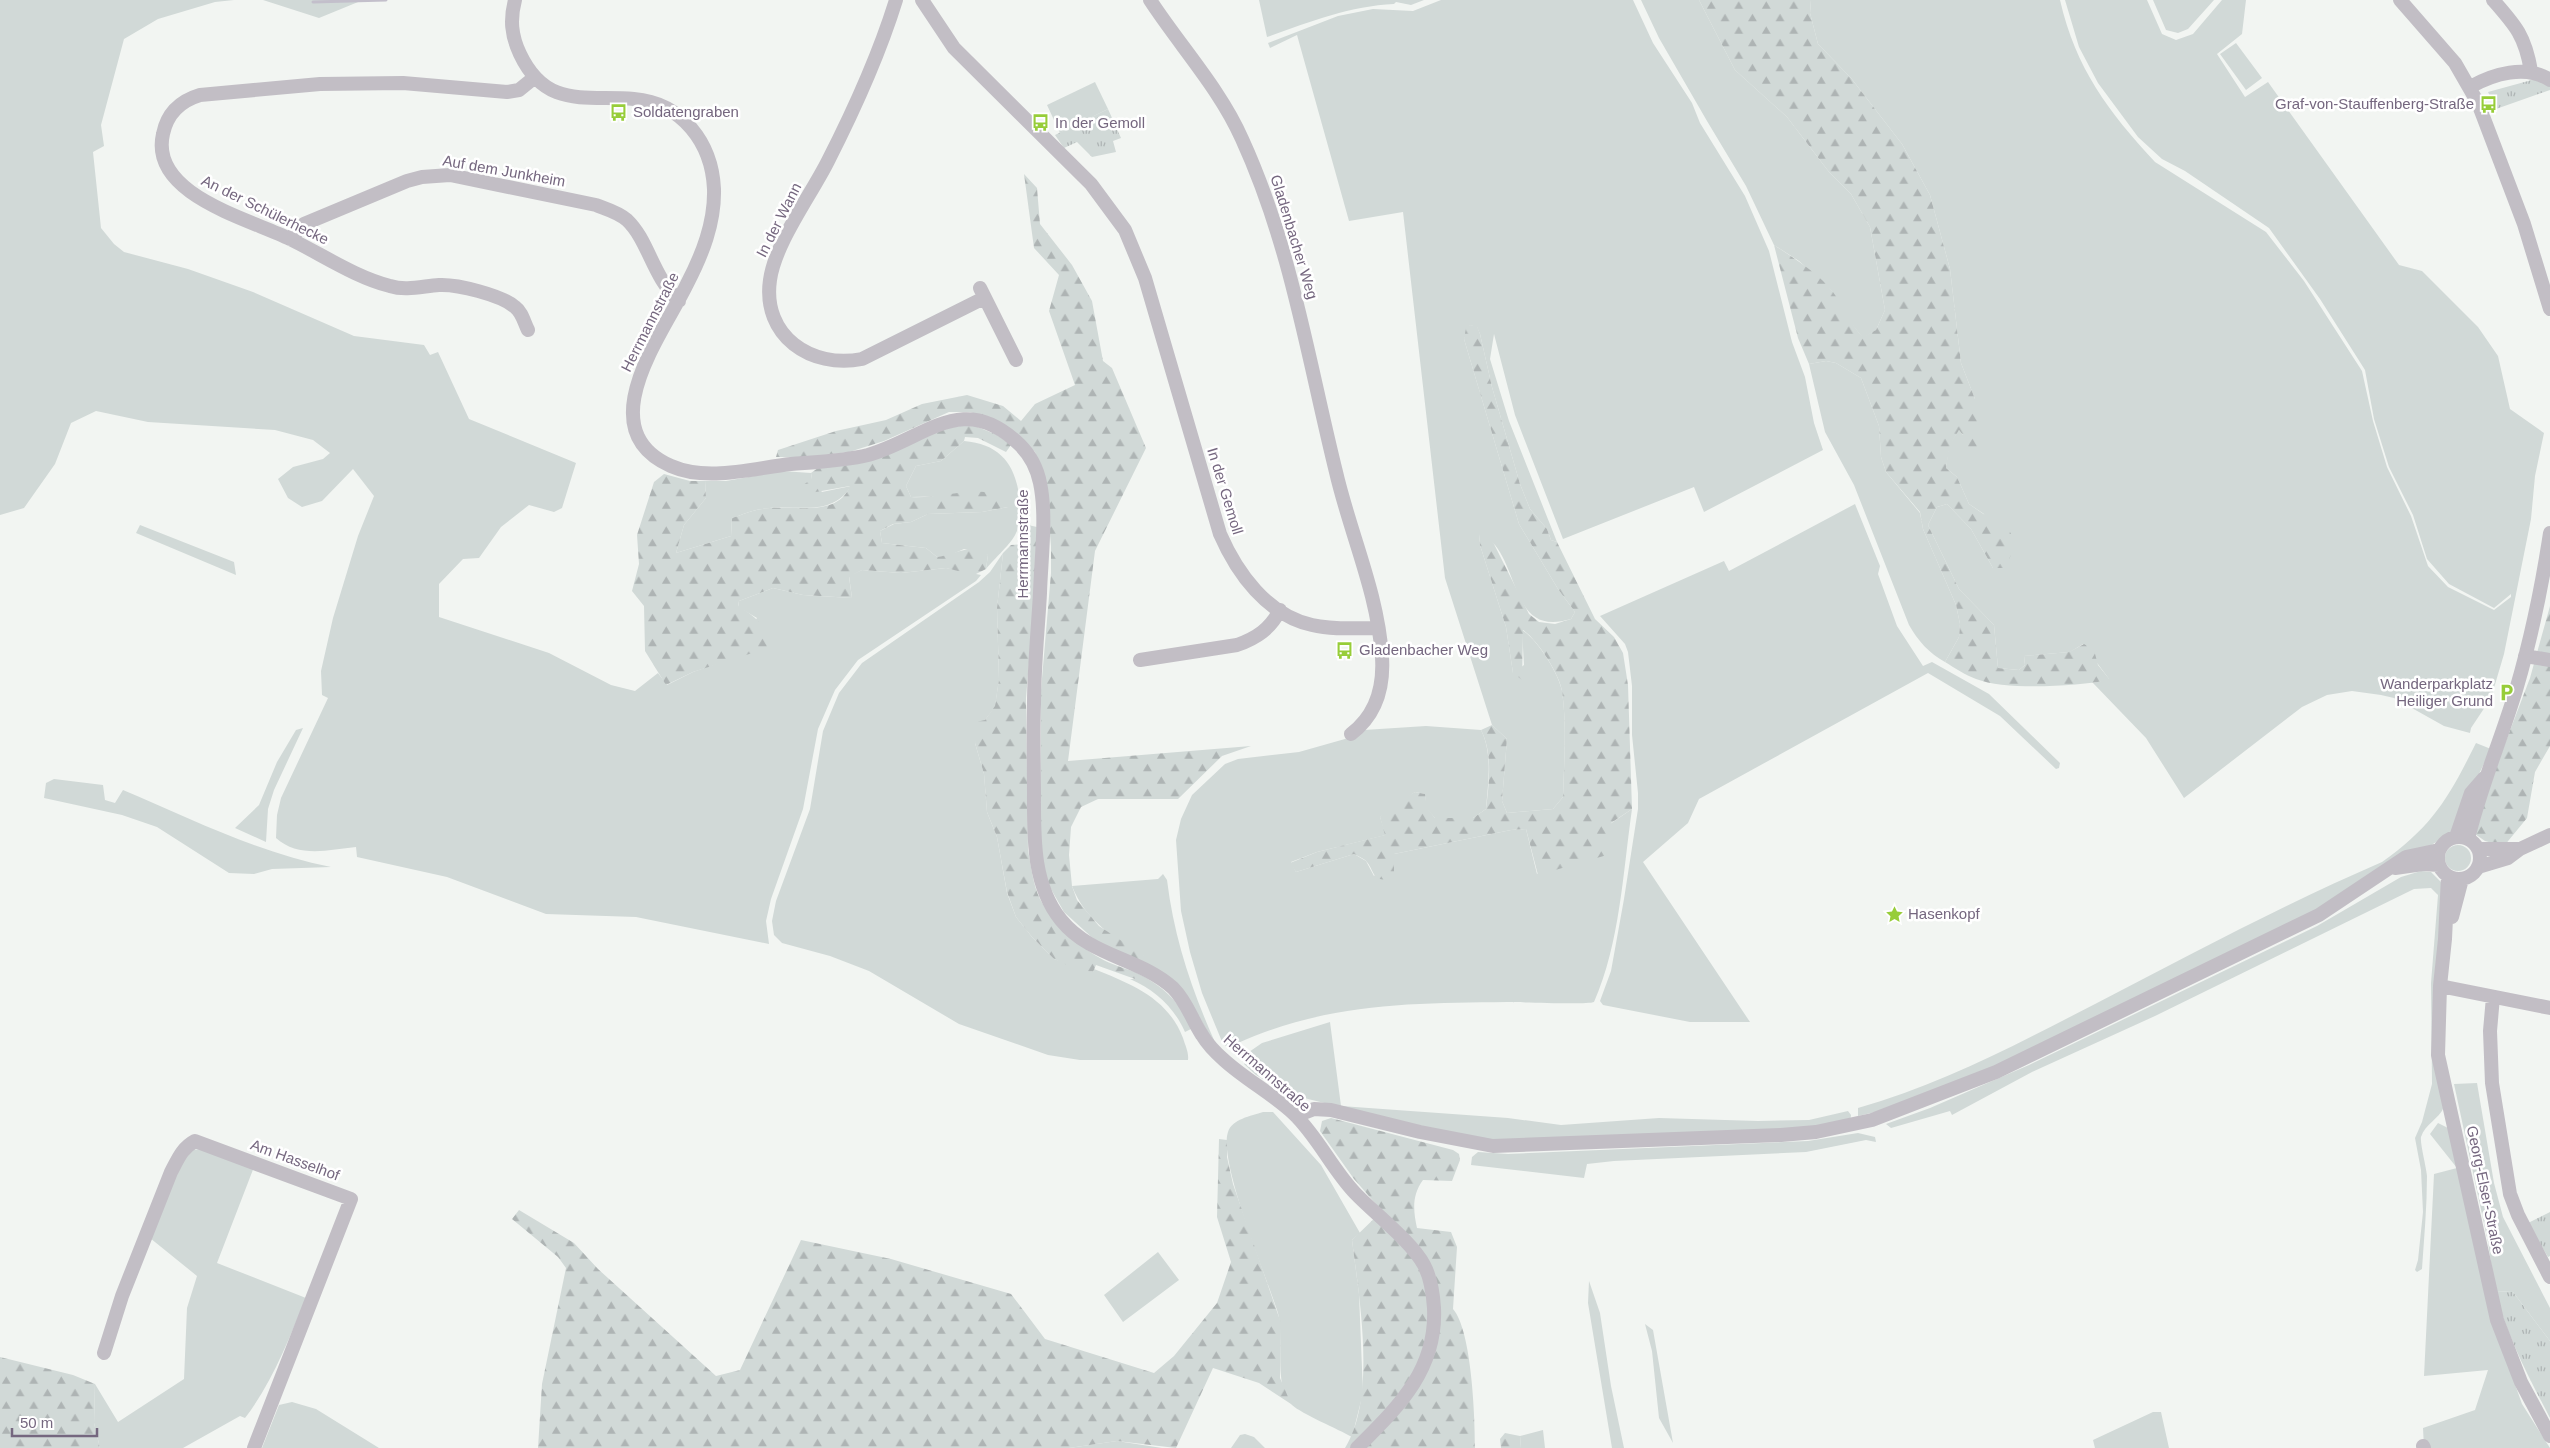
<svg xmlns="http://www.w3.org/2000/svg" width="2550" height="1448" viewBox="0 0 2550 1448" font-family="Arial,sans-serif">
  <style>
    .green { fill: #d1d9d7 }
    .forest { fill: url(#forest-firs) }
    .park { fill: url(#park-tufts) }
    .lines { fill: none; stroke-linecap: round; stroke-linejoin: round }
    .stream { stroke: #c3bfcb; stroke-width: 3 }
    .minor { stroke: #c2bec5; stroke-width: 14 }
    .labels { text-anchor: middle; stroke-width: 5; stroke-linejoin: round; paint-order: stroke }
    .poi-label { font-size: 15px; fill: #75677f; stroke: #fff; text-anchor: start }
    .street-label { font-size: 15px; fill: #75677f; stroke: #fff }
  </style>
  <defs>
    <pattern id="forest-firs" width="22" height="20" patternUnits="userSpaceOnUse" patternTransform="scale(1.25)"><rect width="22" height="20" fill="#d1d9d7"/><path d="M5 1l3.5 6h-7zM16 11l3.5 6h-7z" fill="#aeb4b4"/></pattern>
    <pattern id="park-tufts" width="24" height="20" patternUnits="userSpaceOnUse" patternTransform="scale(1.25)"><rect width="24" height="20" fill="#d1d9d7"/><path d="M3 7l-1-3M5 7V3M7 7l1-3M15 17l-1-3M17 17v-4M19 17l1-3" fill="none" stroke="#aeb4b4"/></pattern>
  </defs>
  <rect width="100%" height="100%" fill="#f2f5f2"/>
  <path class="green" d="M0 0H234L215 2 158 19 124 39 101 125 104 146 93 152 101 228 114 244 124 252 188 269 253 292 354 336 424 345 430 355 438 352 469 419 576 463 562 508 554 512 529 505 501 527 479 558 463 559 439 584V617L549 653 611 685 635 691 658 673 667 685 693 672 727 660 757 618 738 607 739 601 773 588 803 595 852 598 849 576 862 570 901 573 946 568 981 575 976 581 858 660 835 690 818 729 803 809 771 899 766 921 769 944 636 917 546 914 447 877 357 857 356 847C328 850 298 858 276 838L277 815 281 798 328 698 322 695 321 671 333 618 358 536 374 496 353 469 322 501 302 507 288 498 278 479 293 467 323 459 330 453 313 440 275 430 148 422 96 411 71 423 55 464 24 508 0 515Z
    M263 0H363L319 18Z
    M1259 0H1424L1411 5 1396 2 1394 4C1350 6 1309 22 1267 37Z
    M1441 0H1633L1653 43 1692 103 1700 123 1745 196 1769 251 1792 342 1805 377 1814 423 1823 450 1704 512 1694 487 1563 539 1515 415 1494 334 1490 359 1509 421 1557 542 1551 540 1547 529 1530 509 1520 484 1492 387 1480 334 1477 327 1470 325 1464 339 1519 524 1558 589 1575 612 1571 619C1515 636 1520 577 1495 545 1491 541 1484 537 1479 534L1480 545 1506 627 1513 673 1524 665 1522 630C1537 639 1559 674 1562 691 1567 725 1564 762 1563 797L1553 809 1507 813 1502 801 1507 739 1492 725 1445 578 1403 212 1349 221 1297 35 1270 48 1268 43 1338 16 1373 9 1413 11Z
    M1641 0H1699L1735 70 1787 117 1829 172 1851 194 1870 227 1885 310 1876 330 1863 338 1851 323 1832 291 1799 261 1774 245 1746 186 1707 121 1659 38Z
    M1811 0H2060C2076 69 2108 111 2155 162L2266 232 2304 281 2362 371 2373 421 2387 467 2411 516 2428 566 2448 587 2494 610 2511 597V594L2494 608 2449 584 2427 559 2413 515 2389 467 2374 419 2365 370 2320 299 2269 228 2185 171 2162 159 2138 137 2098 83 2079 47 2065 0H2147L2162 34 2176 40 2193 34 2222 0H2246L2242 34 2217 54 2245 97 2268 82 2399 265 2422 271 2478 327 2498 356 2510 409 2544 433 2535 476 2531 519 2504 654 2491 698 2471 728 2470 733 2444 726 2394 698 2381 695 2352 691 2327 695 2302 707 2184 798 2146 738 2093 683 2109 679 2083 644 2070 652 2024 656 2025 665 2019 670 1998 668 1994 625 1959 589 1928 525 1937 507 1947 504 1971 529 1993 568 1984 514 1969 504 1957 477 1946 468 1949 445 1959 430 1963 435 1975 399 1961 363 1950 269 1930 195 1902 144 1851 78 1818 44 1810 13Z
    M2153 0H2214L2188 29 2178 33 2166 30Z
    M2236 43 2262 78 2246 90 2220 54Z
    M1095 82 1108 109 1060 133 1047 105Z
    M1826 361 1836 363 1861 378 1879 426 1881 457 1886 472 1920 513 1923 529 1956 605 1960 624 1959 637 1945 662C1929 653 1918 641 1909 625L1854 485 1825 432 1809 364Z
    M964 441C1002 444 1017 467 1020 503 1020 514 1021 523 1016 533 1012 543 994 559 986 569L988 555 964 549 948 556 937 557 926 548 882 543 880 531 894 524 911 522 928 514 982 512 1008 507 952 496 911 497 906 486 916 466 941 461Z
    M782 471 811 473 812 479 822 492 851 486C831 519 795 503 762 509 752 510 742 515 732 518L731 536 676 553 684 525 706 498 705 481H726Z
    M1855 504 1880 566 1878 574 1897 626 1923 666 1932 662 1989 694 2060 763 2059 768 2056 769 2000 716 1928 673 1699 799 1688 823 1643 862 1750 1022H1690L1603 1005 1600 1001 1611 971 1624 899 1638 809V793L1632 735V686L1628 652 1625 644 1600 616 1724 561 1729 571Z
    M140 525 234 562 236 575 136 533Z
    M1003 553 997 608 999 679 995 707 985 720 975 743 984 774 987 812 997 837 1007 893 1016 917 1032 937 1054 959 1093 972 1094 969C1131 984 1168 998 1183 1038 1185 1045 1189 1052 1188 1060H1080L1048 1055 959 1024 869 971 830 956 782 943 774 935 772 921 776 901 810 809 823 731 839 693 862 663 979 582 990 572Z
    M1426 726 1481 730C1493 754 1488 783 1486 809L1473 818H1435L1426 808 1425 794 1415 792 1380 817 1386 835 1317 852 1291 862 1296 872 1354 854 1366 861 1374 876 1394 854 1511 830 1526 829 1537 874 1632 809C1623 871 1620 944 1594 1002 1587 1005 1520 1002 1507 1002 1412 1003 1327 1003 1238 1043V1047L1231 1049 1223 1044 1202 993 1190 952 1181 911 1176 840 1181 819 1192 795 1225 764 1238 759 1299 752 1352 737 1364 730Z
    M303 728 274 790 268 809 266 842 235 828 259 805 277 762 296 730Z
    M2476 743 2491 749 2451 832 2427 848 2310 915 2022 1055 1888 1109 1858 1116V1108C1943 1084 2019 1043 2097 1003 2191 954 2285 904 2382 862 2433 826 2449 797 2476 743Z
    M54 779 103 785 105 800 115 803 123 790C191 819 259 853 331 867L272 869 254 874 229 873 157 827 122 815 44 798 46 783Z
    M2445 858a13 13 0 1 1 26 0a13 13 0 1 1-26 0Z
    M2421 871 2431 872 2441 882 2444 1107C2439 1119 2425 1124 2421 1137 2420 1144 2426 1166 2427 1176 2427 1207 2424 1238 2422 1269L2417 1272 2415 1270 2418 1260 2423 1212 2421 1170 2415 1138 2422 1122 2432 1084 2431 983 2438 895 2431 888 2414 889 2155 1016 2032 1072 1952 1115 1950 1111 1891 1128 1886 1124 1930 1108 2029 1065 2317 926 2401 877Z
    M1163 874 1167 880C1174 937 1191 988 1214 1040H1212C1193 1007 1182 977 1143 963L1144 956C1115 939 1085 920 1072 886L1158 879Z
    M1135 972C1165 987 1177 1000 1193 1028L1185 1032C1174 1007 1155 990 1130 979H1135Z
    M1330 1022 1341 1106 1508 1118 1561 1125 1659 1118 1758 1121 1809 1120 1848 1111 1851 1115 1850 1122 1809 1130 1524 1141 1473 1139 1308 1099 1280 1089 1256 1075 1244 1064 1249 1052 1262 1043Z
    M2477 1083 2494 1183 2503 1217 2550 1308V1341L2513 1292 2495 1291 2488 1242 2454 1084Z
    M1263 1112H1273L1321 1165 1360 1233 1352 1240 1359 1294 1363 1393 1352 1437C1338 1429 1302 1414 1292 1405 1272 1386 1286 1336 1277 1310 1266 1276 1218 1161 1228 1132 1232 1119 1251 1116 1263 1112Z
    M2438 1123 2454 1131 2494 1325 2522 1404 2550 1448H2424L2423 1428 2475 1410 2488 1370 2424 1376 2434 1174 2457 1168 2430 1134Z
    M1858 1133 1875 1137 1876 1142 1866 1140 1806 1152 1614 1161 1587 1164 1584 1178 1471 1165 1472 1157 1478 1152 1508 1154 1808 1141Z
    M200 1149 254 1167 217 1263 306 1298C289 1339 272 1383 245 1418L240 1416 183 1448H100L94 1423 95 1384 118 1422 184 1379 187 1308 197 1276 150 1238 183 1157 193 1150Z
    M1158 1252 1179 1280 1123 1322 1104 1295Z
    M1589 1281 1600 1313 1611 1386 1624 1448H1612L1588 1303Z
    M1645 1324 1653 1330 1673 1443 1659 1418 1652 1351Z
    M292 1402 316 1409 379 1448H262L279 1405Z
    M2153 1412H2161L2169 1448H2095L2093 1440Z
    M1543 1430 1545 1448H1521L1520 1436Z
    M1245 1434 1254 1437 1265 1448H1231L1240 1435Z
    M1117 1441 1162 1448H1069Z"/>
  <path class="forest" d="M1699 0H1811L1810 13 1818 44 1851 78 1902 144 1930 195 1950 269 1961 363 1975 399 1983 445 1965 456 1963 435 1959 430 1950 445 1946 468 1957 477 1969 504 2011 533V555L2005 568H1993L1971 529 1947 504 1937 507 1928 525 1959 589 1994 625 1998 668 2019 670 2025 665 2024 656 2069 652 2084 644 2094 650 2098 665 2110 680C2076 686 2007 691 1976 679 1965 675 1955 668 1945 662L1959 637 1960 624 1956 605 1923 529 1920 512 1886 472 1881 457 1879 426 1861 378 1836 363 1826 361 1809 364 1798 338 1774 245C1794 258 1818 273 1833 292 1844 307 1850 324 1863 337L1876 330 1885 310 1870 227 1851 194 1829 172 1787 117 1735 70Z
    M1024 174 1037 188 1040 224 1072 265 1092 301 1103 361 1112 368 1146 448 1095 551 1068 761 1251 746 1222 756 1178 799H1098L1081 807 1071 827 1069 855 1072 886 1077 900 1099 926 1145 956 1146 961 1141 964 1097 942 1064 912 1047 882 1041 853V690L1051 573V546L1045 478 1035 452 1009 428 996 420 970 412H949L884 441 849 452 808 457H776L778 450 836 431 886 420 922 404 967 395 1003 406 1021 421 1035 404 1075 385 1049 311 1059 275 1034 248Z
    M1470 325 1477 326 1480 334 1492 387 1520 484 1530 509 1547 529 1551 540 1557 542 1595 619 1614 637 1623 653 1628 685 1632 809 1611 823 1607 855 1538 875 1526 829 1511 830 1394 854V872L1391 878C1371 884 1375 869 1365 860 1362 858 1358 856 1354 854L1296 872 1290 863 1317 852 1385 835 1380 817 1387 808 1415 792 1425 794 1427 808 1435 818H1473L1486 809C1489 784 1493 753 1481 730L1492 725 1507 739 1502 801 1507 813 1553 809 1563 797C1564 762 1567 726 1562 691 1560 675 1537 639 1523 630L1522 680 1513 673 1506 627 1480 545 1479 534 1484 531 1494 544 1529 614 1539 622 1555 624 1571 619 1575 612 1558 589 1519 524 1464 339 1466 328Z
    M973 425 997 435 1011 445 1006 452 978 438 965 437 964 441 941 461 916 466 906 486 911 497C943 499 979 483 1008 499V507L982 512 928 514 911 522 893 524 880 531 882 543 926 548 937 557C956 555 970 542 988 555L986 569 974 575 946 568 901 573 862 570 849 577 852 598 803 595 773 588 739 601 738 606C759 619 764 624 768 648L693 672 666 685 645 651 644 606 632 591 639 564 637 535 654 482 664 474 690 481H705L706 498 684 525 676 553 731 536 732 518C742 515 752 510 762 509 790 504 837 519 850 486L810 493 800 487 812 479 811 473 822 465 935 428Z
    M1028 525 1037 527 1036 578 1026 698 1028 850C1031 866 1033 885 1040 899 1052 922 1077 945 1100 958 1110 964 1124 968 1135 972V979L1096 965 1093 972 1076 969 1054 959 1032 937 1016 917 1007 892 997 837 987 812 984 774 975 743 976 722 985 720 995 706 999 679 997 608 1003 553 1011 545 1024 544Z
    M2550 606V746L2535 772 2527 818 2504 846 2485 841 2475 834 2474 825 2530 678Z
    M1331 1118 1453 1150 1459 1154 1460 1160 1452 1181 1423 1180C1412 1195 1413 1210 1417 1228L1451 1232 1457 1247 1453 1309C1472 1331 1475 1418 1475 1448H1345C1377 1397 1359 1297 1352 1240L1382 1211 1354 1179 1320 1131 1322 1121Z
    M1219 1139 1227 1140V1157L1233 1184 1281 1323 1280 1378 1291 1404 1259 1383 1213 1368 1176 1448 1117 1441 1069 1448H538L542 1384 566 1268 558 1257 512 1219 519 1210 574 1243 598 1269 716 1376 740 1370 801 1240 891 1259 1011 1294 1045 1339 1154 1373 1174 1356 1217 1303 1231 1262 1217 1217Z
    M0 1357 73 1375 95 1384 94 1423 100 1448H0Z
    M1505 1433 1520 1436 1521 1448H1501L1500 1439Z"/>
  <path class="park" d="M2539 78 2550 86V90L2496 109 2488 92Z
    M1108 109 1121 138 1113 141 1116 152 1092 157 1077 142 1064 148 1055 135Z
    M2550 1212V1256L2548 1257 2528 1223Z
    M2495 1291 2513 1292 2550 1341V1418C2529 1378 2507 1336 2495 1291Z"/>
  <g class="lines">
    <path class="stream" d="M313 2 386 0"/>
    <path class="minor" d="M515 0C510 19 511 35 520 54 546 109 585 95 634 99 682 103 712 143 714 189 715 223 702 255 687 284 663 334 588 429 671 466 707 482 754 468 791 464 817 462 844 461 868 455 925 439 963 389 1020 445 1030 455 1037 468 1040 483 1047 516 1041 559 1040 593 1038 630 1034 667 1034 704 1033 733 1034 763 1034 793 1034 836 1032 884 1061 920 1091 957 1140 958 1173 988 1187 1002 1192 1020 1202 1035 1208 1045 1216 1053 1224 1060 1246 1080 1273 1094 1294 1114 1318 1137 1332 1169 1355 1193 1375 1214 1411 1241 1424 1265 1431 1278 1433 1293 1434 1308 1437 1370 1398 1407 1357 1448
      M896 0C879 55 854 110 828 161 811 195 775 243 770 280 762 336 811 369 862 359L984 298
      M922 0 954 48 1091 184 1125 230 1145 278 1220 534C1237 573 1267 615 1312 625 1333 630 1355 628 1377 628
      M1150 0C1180 46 1220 89 1242 139 1291 246 1308 359 1336 472 1350 533 1378 593 1382 657 1384 688 1376 715 1351 734
      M2400 0 2455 63 2478 103 2524 224 2550 309
      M2493 0C2516 26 2525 36 2531 71
      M2470 87C2493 74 2526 64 2550 80
      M290 239 304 224 407 181 422 177 450 175 596 205C606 209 618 212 627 220 649 241 652 276 679 301
      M980 288 1016 360
      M528 330C524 322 522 312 515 307 501 295 457 284 439 285 423 286 406 291 390 286 355 277 323 255 290 239 250 219 149 195 163 134 167 114 180 101 200 95L320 84 403 83 507 92 519 90 535 77
      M2525 656 2550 660
      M1140 660 1237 645C1257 638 1270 629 1280 610
      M2438 858a21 21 0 1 1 42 0a21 21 0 1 1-42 0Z
      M2456 837 2471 793 2484 778
      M2468 839C2480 788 2501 740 2516 690 2531 639 2542 586 2550 533
      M2479 849H2520
      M2478 867 2508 858 2520 849 2550 835
      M2395 868 2423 864 2439 865
      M2448 876 2445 939 2440 986 2438 1055 2497 1320 2521 1382 2550 1436
      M2452 917 2462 879
      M2440 986 2550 1008
      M2493 997 2490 1031 2492 1083 2510 1194 2518 1215 2550 1277
      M1296 1116 1314 1109 1331 1110 1420 1132 1493 1146 1781 1135 1816 1132 1872 1120 1996 1072 2319 915 2406 857 2439 850
      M104 1353 122 1296 171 1172C178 1159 182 1148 195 1141L351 1199 254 1448
      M2423 1446 2424 1448"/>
  </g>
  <defs>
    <symbol id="bus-bare" viewBox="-9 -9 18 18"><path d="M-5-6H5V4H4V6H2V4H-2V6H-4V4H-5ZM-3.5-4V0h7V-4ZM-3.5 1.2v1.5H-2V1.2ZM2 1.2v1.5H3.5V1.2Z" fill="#97cd39" stroke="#fff" stroke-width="2.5" paint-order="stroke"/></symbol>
    <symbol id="parking-bare" viewBox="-9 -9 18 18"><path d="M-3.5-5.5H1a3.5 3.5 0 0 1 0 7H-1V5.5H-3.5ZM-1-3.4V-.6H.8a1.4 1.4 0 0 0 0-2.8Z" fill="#97cd39" stroke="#fff" stroke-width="2.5" paint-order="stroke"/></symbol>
    <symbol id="sight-bare" viewBox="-9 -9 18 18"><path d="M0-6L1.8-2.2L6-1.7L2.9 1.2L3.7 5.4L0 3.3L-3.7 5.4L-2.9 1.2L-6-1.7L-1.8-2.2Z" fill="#97cd39" stroke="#fff" stroke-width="2.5" paint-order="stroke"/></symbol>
  </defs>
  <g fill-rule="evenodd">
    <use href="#bus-bare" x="2476" y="92" width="25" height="25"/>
    <use href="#bus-bare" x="606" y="100" width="25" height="25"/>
    <use href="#bus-bare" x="1028" y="110" width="25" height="25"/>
    <use href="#bus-bare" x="1332" y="638" width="25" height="25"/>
    <use href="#parking-bare" x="2494" y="680" width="25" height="25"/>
    <use href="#sight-bare" x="1882" y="902" width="25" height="25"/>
  </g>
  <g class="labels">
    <g class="poi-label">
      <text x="2474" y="109" text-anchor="end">Graf-von-Stauffenberg-Straße</text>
      <text x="633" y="117">Soldatengraben</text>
      <text x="1055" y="128">In der Gemoll</text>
      <text x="1359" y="655">Gladenbacher Weg</text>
      <text x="2493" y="689" text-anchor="end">Wanderparkplatz<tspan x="2493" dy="17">Heiliger Grund</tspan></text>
      <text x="1908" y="919">Hasenkopf</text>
    </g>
    <g class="street-label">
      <text transform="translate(504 171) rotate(10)" y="5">Auf dem Junkheim</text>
      <text transform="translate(265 210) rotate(26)" y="5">An der Schülerhecke</text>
      <text transform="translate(779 220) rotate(-63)" y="5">In der Wann</text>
      <text transform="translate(1294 237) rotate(73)" y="5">Gladenbacher Weg</text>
      <text transform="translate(650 322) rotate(-63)" y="5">Herrmannstraße</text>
      <text transform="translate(1225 491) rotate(73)" y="5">In der Gemoll</text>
      <text transform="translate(1023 544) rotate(-90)" y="5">Herrmannstraße</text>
      <text transform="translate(1267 1073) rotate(41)" y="5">Herrmannstraße</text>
      <text transform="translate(295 1160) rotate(20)" y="5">Am Hasselhof</text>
      <text transform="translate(2485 1190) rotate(78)" y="5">Georg-Elser-Straße</text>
    </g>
  </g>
  <path d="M12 1428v8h85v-8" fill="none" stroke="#75677f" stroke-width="2.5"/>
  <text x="20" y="1428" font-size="15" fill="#75677f" stroke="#ffffff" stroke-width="4" paint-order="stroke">50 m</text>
</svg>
